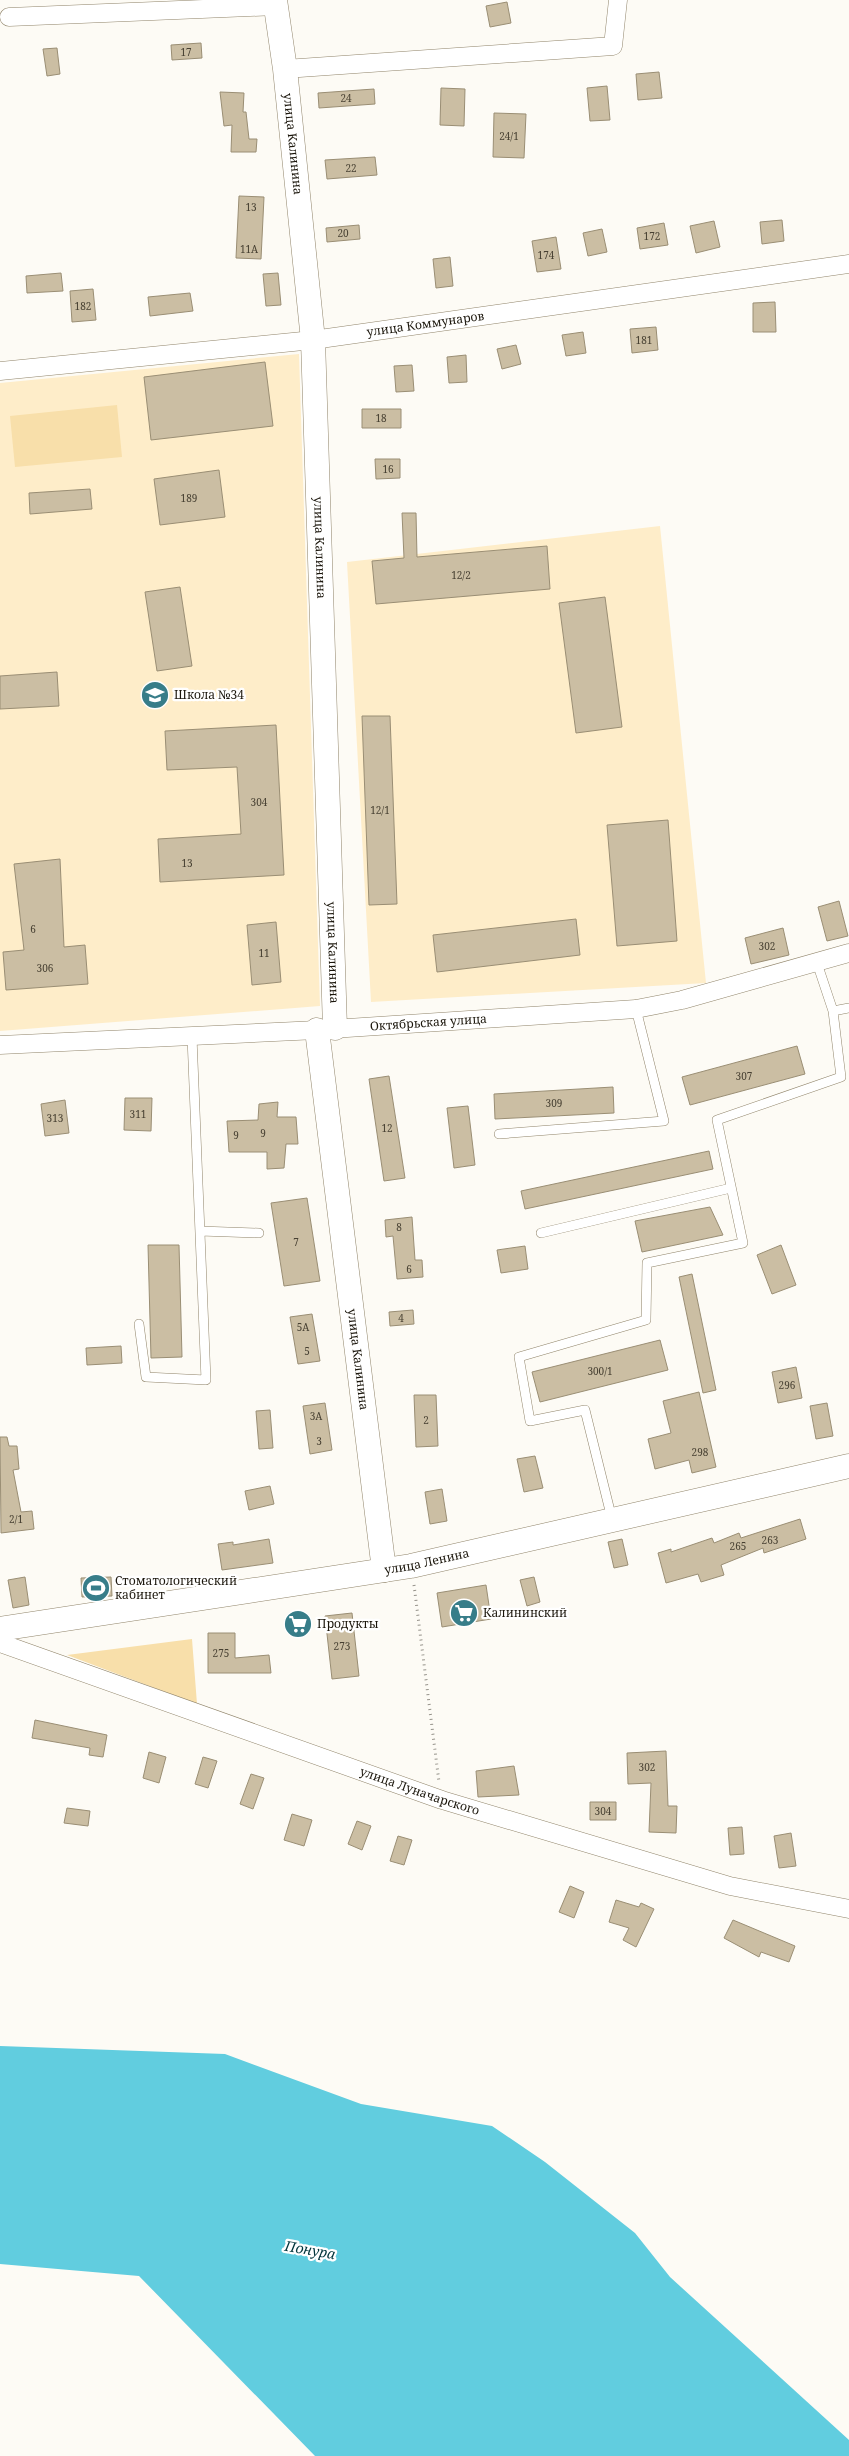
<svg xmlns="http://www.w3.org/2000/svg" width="849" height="2456" viewBox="0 0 849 2456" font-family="'Noto Serif',serif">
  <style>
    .built { fill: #feedc9 }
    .green { fill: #f8dfaa }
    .water { fill: #61cddf }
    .building { fill: #cbbea3; stroke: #9a8e74 }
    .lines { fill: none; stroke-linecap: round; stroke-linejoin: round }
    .lane-casing { stroke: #91856b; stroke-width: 10 }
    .street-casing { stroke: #91856b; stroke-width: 19 }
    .secondary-casing { stroke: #91856b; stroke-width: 25 }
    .path { stroke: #96938b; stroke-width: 3; stroke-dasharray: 1 4; stroke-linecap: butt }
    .lane { stroke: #fff; stroke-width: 9 }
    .street { stroke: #fff; stroke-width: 18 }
    .secondary { stroke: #fff; stroke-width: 24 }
    .labels { text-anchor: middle; stroke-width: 4.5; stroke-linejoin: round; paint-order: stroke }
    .number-label { font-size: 10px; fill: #474032 }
    .street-label { font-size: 12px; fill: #1b160c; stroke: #fff }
    .poi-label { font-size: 12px; fill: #1b160c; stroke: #fff; text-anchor: start }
    .water-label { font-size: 14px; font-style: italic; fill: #00343b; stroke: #fff }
  </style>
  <rect width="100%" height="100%" fill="#fdfbf5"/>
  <path class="built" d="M299 354 320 1006 0 1031V383Z
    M660 526 706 983 371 1002 347 562Z"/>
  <path class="green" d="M117 405 122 457 15 467 10 416Z
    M192 1639 197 1704 67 1655Z"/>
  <path class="water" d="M0 2046 225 2054 361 2104 492 2126 545 2162 635 2233 670 2277 849 2440V2456H315L139 2276 0 2264Z"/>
  <path class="building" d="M507 2 511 23 490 27 486 6Z
    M201 43 202 58 172 60 171 45Z
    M57 48 60 74 47 76 43 49Z
    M659 72 662 98 638 100 636 74Z
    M607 86 610 120 590 121 587 88Z
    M441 88 465 89 464 126 440 125Z
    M374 89 375 104 319 108 318 93Z
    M220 92 244 93 243 112H246L249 139H257L256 152H231L232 125 224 126Z
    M494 113 526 114 524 158 493 157Z
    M375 157 377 175 327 179 325 160Z
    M239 196 264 197 261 259 236 258Z
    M782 220 784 241 762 244 760 222Z
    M714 221 720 247 696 253 690 226Z
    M664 223 668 245 640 249 637 228Z
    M359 225 360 239 327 242 326 228Z
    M602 229 607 252 588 256 583 233Z
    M556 237 561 269 537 272 532 241Z
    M450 257 453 286 436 288 433 259Z
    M61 273 63 291 27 293 26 276Z
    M278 273 281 305 266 306 263 274Z
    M93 289 96 320 72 322 70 291Z
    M190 293 193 311 150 316 148 297Z
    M775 302 776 332H753V303Z
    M656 327 658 350 632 353 630 329Z
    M583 332 586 353 566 356 562 335Z
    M516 345 521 364 502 369 497 349Z
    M466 355 467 382 449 383 447 357Z
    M265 362 273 426 151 440 144 377Z
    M412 365 414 391 396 392 394 366Z
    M362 409H401V428H362Z
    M375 459H400V478L376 479Z
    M219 470 225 517 160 525 154 479Z
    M90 489 92 509 30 514 29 493Z
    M402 513H416L417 557 547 546 550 589 376 604 372 561 404 558Z
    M180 587 192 666 157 671 145 592Z
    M605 597 622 727 576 733 559 603Z
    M57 672 59 706 0 709V676Z
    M362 716H390L397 904 369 905Z
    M276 725 284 875 160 882 158 839 241 834 237 767 167 770 165 731Z
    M668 820 677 941 617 946 607 825Z
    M60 859 64 947 85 945 88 984 6 990 3 952 24 950 14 864Z
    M839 901 848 936 827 941 818 907Z
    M576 919 580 955 437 972 433 935Z
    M276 922 281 982 252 985 247 925Z
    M783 928 789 955 751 964 745 938Z
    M797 1046 805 1074 690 1105 682 1077Z
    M389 1076 405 1178 384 1181 369 1079Z
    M613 1087 614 1113 495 1119 494 1094Z
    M125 1098H152L151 1131 124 1130Z
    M65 1100 69 1133 45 1136 41 1104Z
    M278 1102 277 1117H296L298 1144H286L284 1168 267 1169V1152H229L227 1121 258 1120 259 1104Z
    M468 1106 475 1165 454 1168 447 1108Z
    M709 1151 713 1169 525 1209 521 1191Z
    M307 1198 320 1281 284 1286 271 1203Z
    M710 1207 723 1235 642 1252 635 1221Z
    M412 1217 415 1260H422L423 1277 397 1279 393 1236 386 1237 385 1220Z
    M148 1245H179L182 1357 151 1358Z
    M781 1245 796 1285 772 1294 757 1255Z
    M525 1246 528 1269 501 1273 497 1250Z
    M692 1274 716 1390 703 1393 679 1277Z
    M413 1310 414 1324 390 1326 389 1312Z
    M312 1314 320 1361 298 1364 290 1317Z
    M660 1340 668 1370 540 1402 532 1372Z
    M121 1346 122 1363 87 1365 86 1348Z
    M796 1367 802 1398 778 1403 772 1372Z
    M699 1392 716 1467 692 1473 689 1460 655 1469 648 1439 671 1433 663 1401Z
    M414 1395H436L438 1446 416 1447Z
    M325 1403 332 1450 310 1454 303 1406Z
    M827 1403 833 1436 816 1439 810 1406Z
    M270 1410 273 1448 259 1449 256 1411Z
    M0 1437H7L9 1446H17L19 1469 13 1470 21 1512 32 1511 34 1529 1 1533Z
    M535 1456 543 1488 524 1492 517 1459Z
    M270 1486 274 1504 249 1510 245 1491Z
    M442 1489 447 1521 430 1524 425 1492Z
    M800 1519 806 1539 764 1553 763 1548 721 1565 724 1575 701 1582 698 1574 666 1583 658 1553 671 1549V1552L712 1538 714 1543 739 1533 741 1538Z
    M269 1539 273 1563 222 1570 218 1544 233 1542V1545Z
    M622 1539 628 1565 614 1568 608 1542Z
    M25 1577 29 1605 13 1608 8 1580Z
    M111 1577 112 1596 82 1597 81 1578Z
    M534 1577 540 1602 527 1606 520 1580Z
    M486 1585 491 1619 442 1627 437 1593Z
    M352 1613 359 1676 332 1679 325 1616Z
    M208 1633H235V1658L269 1655 271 1673H208Z
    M35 1720 107 1735 103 1757 89 1755 90 1748 32 1738Z
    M666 1751 668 1806H677L676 1833 649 1832 651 1783 628 1784 627 1753Z
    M149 1752 166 1757 159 1783 143 1778Z
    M203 1757 217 1761 208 1788 195 1784Z
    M514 1766 519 1795 478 1797 476 1771Z
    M251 1774 264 1778 253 1809 240 1804Z
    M590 1802H616V1820H590Z
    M67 1808 90 1811 88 1826 64 1823Z
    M292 1814 312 1820 304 1846 284 1840Z
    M357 1821 371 1826 362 1850 348 1844Z
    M742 1827 744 1854 730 1855 728 1828Z
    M791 1833 796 1866 779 1868 774 1836Z
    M398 1836 412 1840 404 1865 390 1861Z
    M570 1886 584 1892 574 1918 559 1912Z
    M616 1900 639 1907 641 1903 654 1909 636 1947 623 1940 629 1928 609 1922Z
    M733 1920 795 1946 789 1962 761 1952 759 1957 724 1938Z"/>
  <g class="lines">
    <defs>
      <path id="lane" d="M833 1011 849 1008
        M499 1134 664 1121 636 1009
        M200 1231 259 1233
        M541 1233 731 1188
        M139 1324 146 1377 206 1380 192 1037
        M612 1519 585 1410 530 1421 519 1357 646 1320 647 1263 743 1243 717 1120 841 1077 833 1011 817 963"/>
      <g id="street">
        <path d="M9 17 276 6"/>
        <path d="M285 69 613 46 618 0"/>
        <path id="s1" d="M0 371 313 340 849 264"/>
        <path id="s2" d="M0 1045 317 1030 636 1009 682 1000 849 953"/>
        <path id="s3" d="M0 1643 442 1800 730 1886 849 1909"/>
      </g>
      <g id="secondary">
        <path id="s4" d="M275 0 285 69 313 340 335 1028"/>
        <path id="s5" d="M317 1030 384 1570"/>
        <path id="s6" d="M0 1629 411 1566 849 1466"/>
      </g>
    </defs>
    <use href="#lane" class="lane-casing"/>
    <use href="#street" class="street-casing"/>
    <use href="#secondary" class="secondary-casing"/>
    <path class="path" d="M414 1585 439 1782"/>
    <use href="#lane" class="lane"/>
    <use href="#street" class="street"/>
    <use href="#secondary" class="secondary"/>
  </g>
  <defs>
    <symbol id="school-disc" viewBox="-11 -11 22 22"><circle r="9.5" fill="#377d89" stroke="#fff"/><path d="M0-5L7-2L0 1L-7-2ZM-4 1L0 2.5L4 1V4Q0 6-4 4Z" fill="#fff"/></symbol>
    <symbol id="stadium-disc" viewBox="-11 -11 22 22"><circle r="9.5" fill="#377d89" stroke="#fff"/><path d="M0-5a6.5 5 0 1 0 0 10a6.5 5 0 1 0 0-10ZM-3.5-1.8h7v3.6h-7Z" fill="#fff"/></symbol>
    <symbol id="supermarket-disc" viewBox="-11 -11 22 22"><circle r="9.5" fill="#377d89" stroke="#fff"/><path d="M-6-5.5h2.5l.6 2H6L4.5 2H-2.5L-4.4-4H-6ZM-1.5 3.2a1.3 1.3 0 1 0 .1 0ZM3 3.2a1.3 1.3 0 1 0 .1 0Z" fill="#fff"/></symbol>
  </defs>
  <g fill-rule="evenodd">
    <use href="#school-disc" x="139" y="679" width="32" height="32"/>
    <use href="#stadium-disc" x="80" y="1572" width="32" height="32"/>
    <use href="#supermarket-disc" x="448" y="1597" width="32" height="32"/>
    <use href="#supermarket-disc" x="282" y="1608" width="32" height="32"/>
  </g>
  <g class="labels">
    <g class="number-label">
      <text x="186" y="56">17</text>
      <text x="346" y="102">24</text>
      <text x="509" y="140">24/1</text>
      <text x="351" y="172">22</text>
      <text x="251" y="211">13</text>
      <text x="343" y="237">20</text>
      <text x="652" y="240">172</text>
      <text x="249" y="253">11А</text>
      <text x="546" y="259">174</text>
      <text x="83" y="310">182</text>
      <text x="644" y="344">181</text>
      <text x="381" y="422">18</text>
      <text x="388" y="473">16</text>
      <text x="189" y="502">189</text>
      <text x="461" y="579">12/2</text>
      <text x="259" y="806">304</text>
      <text x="380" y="814">12/1</text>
      <text x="187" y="867">13</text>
      <text x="33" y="933">6</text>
      <text x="767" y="950">302</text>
      <text x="264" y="957">11</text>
      <text x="45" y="972">306</text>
      <text x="744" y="1080">307</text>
      <text x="554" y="1107">309</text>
      <text x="138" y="1118">311</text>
      <text x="55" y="1122">313</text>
      <text x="387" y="1132">12</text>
      <text x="263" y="1137">9</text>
      <text x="236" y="1139">9</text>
      <text x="399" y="1231">8</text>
      <text x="296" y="1246">7</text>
      <text x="409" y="1273">6</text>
      <text x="401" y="1322">4</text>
      <text x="303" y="1331">5А</text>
      <text x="307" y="1355">5</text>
      <text x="600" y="1375">300/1</text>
      <text x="787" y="1389">296</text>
      <text x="316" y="1420">3А</text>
      <text x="426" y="1424">2</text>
      <text x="319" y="1445">3</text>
      <text x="700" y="1456">298</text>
      <text x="16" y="1523">2/1</text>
      <text x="770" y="1544">263</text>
      <text x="738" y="1550">265</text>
      <text x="342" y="1650">273</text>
      <text x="221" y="1657">275</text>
      <text x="647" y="1771">302</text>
      <text x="603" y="1815">304</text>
    </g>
    <g class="street-label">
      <text dy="4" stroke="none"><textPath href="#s4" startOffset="145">улица Калинина</textPath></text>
      <text dy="4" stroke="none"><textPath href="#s1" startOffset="428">улица Коммунаров</textPath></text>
      <text dy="4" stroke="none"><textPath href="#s4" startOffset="550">улица Калинина</textPath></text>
      <text dy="4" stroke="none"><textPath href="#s4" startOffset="955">улица Калинина</textPath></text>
      <text dy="4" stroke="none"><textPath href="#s2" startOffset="429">Октябрьская улица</textPath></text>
      <text dy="4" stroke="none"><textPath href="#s5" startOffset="332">улица Калинина</textPath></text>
      <text dy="4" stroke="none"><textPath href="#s6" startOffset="432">улица Ленина</textPath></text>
      <text dy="4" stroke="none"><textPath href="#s3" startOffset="445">улица Луначарского</textPath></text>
    </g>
    <g class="poi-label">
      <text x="174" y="699">Школа №34</text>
      <text x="115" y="1585">Стоматологический<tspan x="115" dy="14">кабинет</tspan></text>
      <text x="483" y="1617">Калининский</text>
      <text x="317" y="1628">Продукты</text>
    </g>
    <g class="water-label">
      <text transform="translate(310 2250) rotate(10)" y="5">Понура</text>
    </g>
  </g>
</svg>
